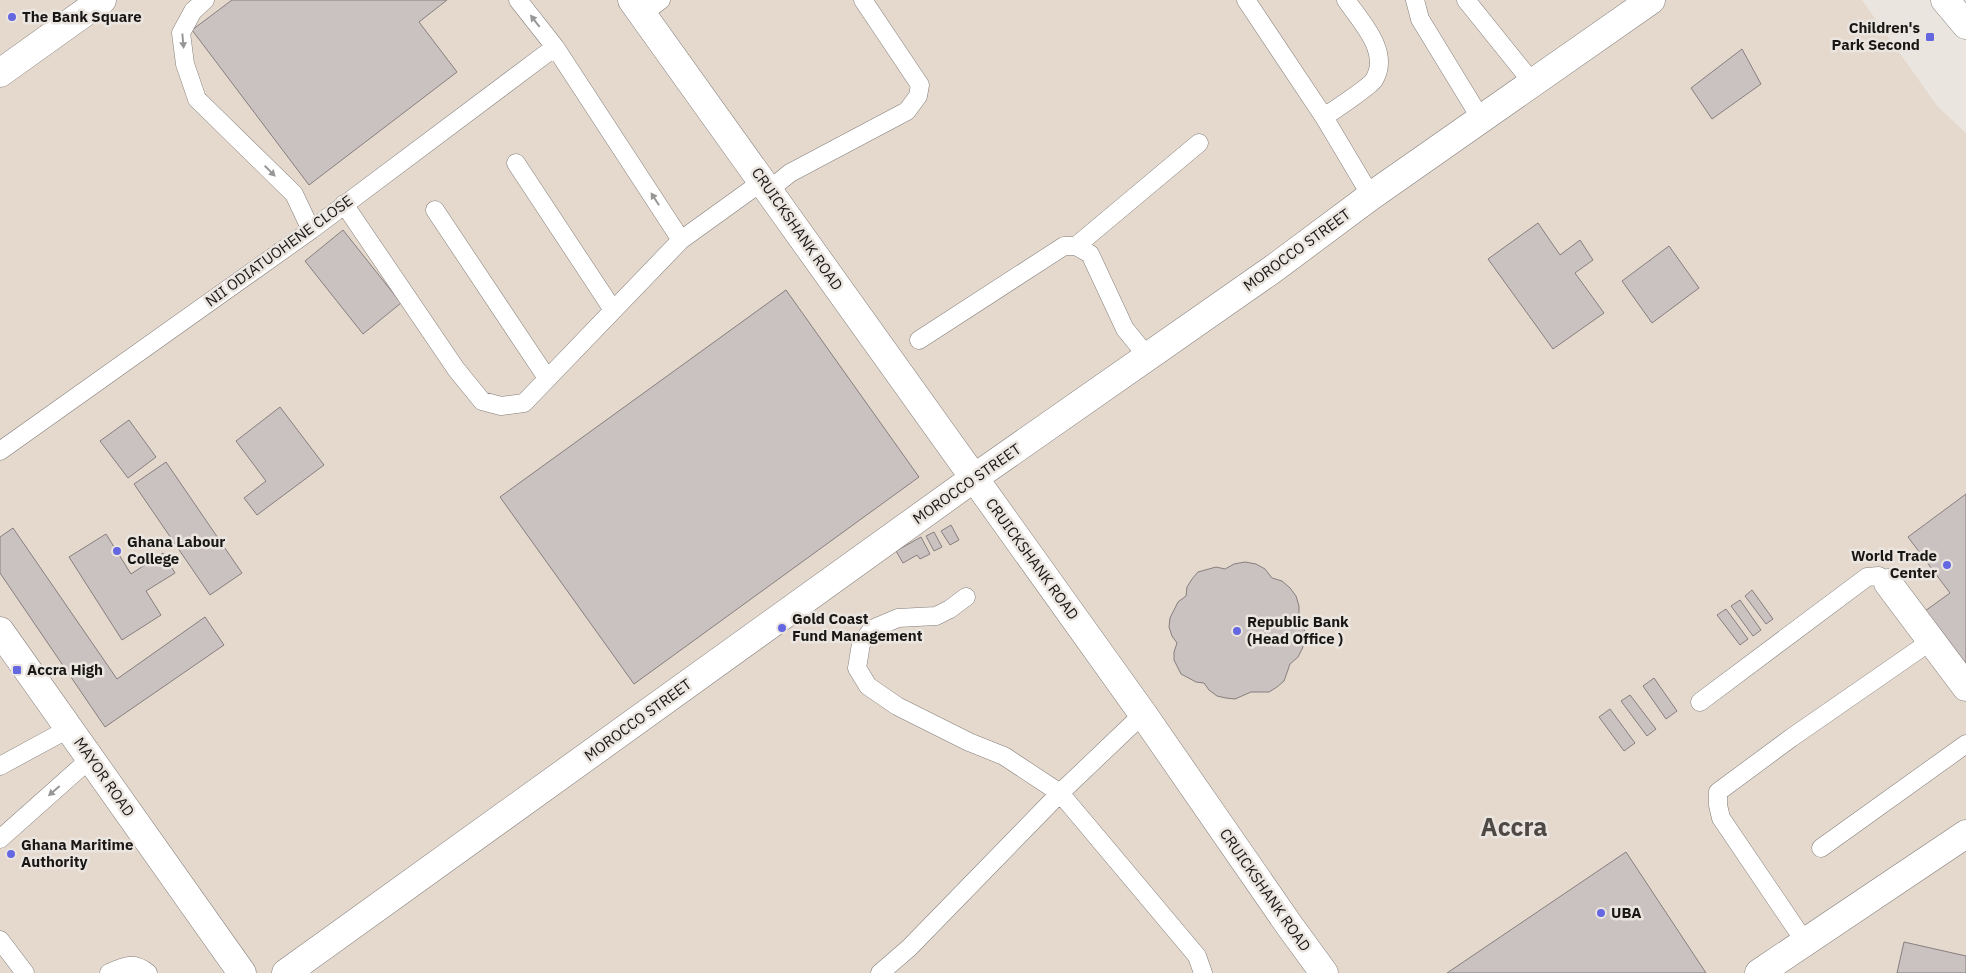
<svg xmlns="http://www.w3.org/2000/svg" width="1966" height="973" viewBox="0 0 1966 973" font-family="'IBM Plex Sans',sans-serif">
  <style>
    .built { fill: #e5d9ce }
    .building { fill: #cac2c1; stroke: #867f7e }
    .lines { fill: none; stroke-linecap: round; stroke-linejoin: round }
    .service-casing { stroke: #837e7a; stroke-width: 19 }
    .minor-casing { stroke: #837e7a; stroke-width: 29 }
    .primary-casing { stroke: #837e7a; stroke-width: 29 }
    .service { stroke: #fff; stroke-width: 18 }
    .minor { stroke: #fff; stroke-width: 28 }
    .primary { stroke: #fff; stroke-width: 28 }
    .oneway { fill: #989796 }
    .poi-dot { fill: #6467e0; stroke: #ebe5e0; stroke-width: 2 }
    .labels { text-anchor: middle; stroke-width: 5; stroke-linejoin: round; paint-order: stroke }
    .poi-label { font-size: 15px; font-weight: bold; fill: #191715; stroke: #ebe5e0; text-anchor: start }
    .street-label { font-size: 15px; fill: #191715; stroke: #ebe5e0 }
    .town-label { font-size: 25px; font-weight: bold; fill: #4e4945; stroke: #ebe5e0 }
  </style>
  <rect width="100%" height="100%" fill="#ebe5e0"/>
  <path class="built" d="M0 0H1862L1938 107 1966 133V973H0Z"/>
  <path class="building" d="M232 0H447L419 22 457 72 309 185 192 30Z
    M1742 49 1761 84 1712 119 1691 88Z
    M1538 223 1560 255 1580 240 1593 260 1575 273 1604 313 1553 349 1488 259Z
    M343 230 401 303 363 334 305 261Z
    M1669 246 1699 288 1652 323 1622 281Z
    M786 290 919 477 634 684 500 497Z
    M280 407 324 465 257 515 244 498 266 481 236 441Z
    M129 420 156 457 128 478 100 441Z
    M166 462 242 573 210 595 134 484Z
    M1966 494V666L1925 611 1950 593 1908 537Z
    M951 525 959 540 950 545 941 531Z
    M13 528 117 679 205 617 224 645 105 727 0 573V537Z
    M934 532 942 547 934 551 926 536Z
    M106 534 131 574 163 553 175 573 146 591 161 615 122 640 69 557Z
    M921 537 930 554 920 559 917 555 903 563 896 551Z
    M1245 562 1256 564 1265 569 1272 578 1282 581 1290 588 1296 596 1299 606V617L1304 627 1305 637 1303 647 1298 657 1290 664 1284 681 1277 687 1269 692H1251L1235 699 1226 698 1217 696 1209 690 1204 683 1196 682 1181 674 1174 660V652L1177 643 1172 636 1169 627 1170 618 1178 602 1186 596 1187 587 1192 579 1198 572 1216 567 1225 569 1234 564Z
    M1752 590 1773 619 1766 624 1745 596Z
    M1740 600 1761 630 1753 636 1731 606Z
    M1726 609 1748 639 1740 645 1717 615Z
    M1654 678 1677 711 1666 719 1643 686Z
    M1630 695 1656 729 1647 736 1621 701Z
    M1610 709 1635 743 1624 751 1599 717Z
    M1626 852 1706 973H1447Z
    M1904 942 1966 956V973H1897Z"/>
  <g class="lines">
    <defs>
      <path id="service" d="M205 0 193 11 181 33 185 64 197 99 294 194 311 230
        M518 0 555 47 681 240
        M1246 0 1324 117C1333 111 1370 86 1374 80 1391 52 1361 22 1346 0
        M1415 0 1420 19 1481 119
        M1466 0 1532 82
        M642 14 661 0
        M1324 117 1371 196
        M516 163 613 310
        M769 190 790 173 907 111 918 96 920 85 863 0
        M344 204 456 369 482 401 501 406 524 403 681 240 763 181
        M435 210 547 378
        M1076 246 1199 143
        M919 340 1064 246H1076L1090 254 1125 329 1147 356
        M0 451 311 230 555 47
        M966 597 950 609 936 616 898 618 872 629 861 644 857 668 868 686 897 706 969 742 1004 756 1060 793 1197 956 1203 973
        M1700 702 1867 577 1879 576 1888 583
        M0 766 70 728
        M0 839 91 758
        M1821 848 1966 744
        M0 940 25 973
        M1805 942 1721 818 1718 805V792L1791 738 1931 641
        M109 973C124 966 134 961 148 973
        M880 973 909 948 1060 793 1143 714"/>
      <path id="minor" d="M632 0 1143 714 1289 925 1324 973
        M0 73 102 0
        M1888 583 1966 687
        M0 631 242 973
        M286 973 974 478 1273 269 1371 196 1651 0
        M1759 973 1966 834"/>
      <path id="primary" d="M1945 0 1966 25"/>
    </defs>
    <use href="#service" class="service-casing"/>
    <use href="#minor" class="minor-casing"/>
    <use href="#primary" class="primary-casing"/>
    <use href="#service" class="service"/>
    <use href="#minor" class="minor"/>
    <use href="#primary" class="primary"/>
  </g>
  <defs><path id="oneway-solid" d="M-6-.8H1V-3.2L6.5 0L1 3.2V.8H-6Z" transform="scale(1.25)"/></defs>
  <g class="oneway">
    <use href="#oneway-solid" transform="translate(535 21) rotate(-128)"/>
    <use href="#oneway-solid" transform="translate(183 41) rotate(85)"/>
    <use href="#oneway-solid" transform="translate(270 171) rotate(45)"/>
    <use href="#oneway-solid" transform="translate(655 199) rotate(-123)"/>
    <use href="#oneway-solid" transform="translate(54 791) rotate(139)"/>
  </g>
  <g class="poi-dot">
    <circle cx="12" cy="17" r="5"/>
    <rect x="1925" y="32" width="10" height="10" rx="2.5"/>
    <circle cx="117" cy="551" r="5"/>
    <circle cx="1947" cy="565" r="5"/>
    <circle cx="782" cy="628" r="5"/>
    <circle cx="1237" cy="631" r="5"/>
    <rect x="12" y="665" width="10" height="10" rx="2.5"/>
    <circle cx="11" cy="854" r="5"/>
    <circle cx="1601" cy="913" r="5"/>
  </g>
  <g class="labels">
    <g class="poi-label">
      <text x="22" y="22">The Bank Square</text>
      <text x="1920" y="33" text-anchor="end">Children's<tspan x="1920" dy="17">Park Second</tspan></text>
      <text x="127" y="547">Ghana Labour<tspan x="127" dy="17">College</tspan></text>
      <text x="1937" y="561" text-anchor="end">World Trade<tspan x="1937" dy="17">Center</tspan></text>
      <text x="792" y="624">Gold Coast<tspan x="792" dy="17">Fund Management</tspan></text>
      <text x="1247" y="627">Republic Bank<tspan x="1247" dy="17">(Head Office )</tspan></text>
      <text x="27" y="675">Accra High</text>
      <text x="21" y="850">Ghana Maritime<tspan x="21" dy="17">Authority</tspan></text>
      <text x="1611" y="918">UBA</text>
    </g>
    <g class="street-label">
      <text transform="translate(797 229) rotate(55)" y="5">CRUICKSHANK ROAD</text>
      <text transform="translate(1297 250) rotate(-36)" y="5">MOROCCO STREET</text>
      <text transform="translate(279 251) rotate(-36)" y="5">NII ODIATUOHENE CLOSE</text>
      <text transform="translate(967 484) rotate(-35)" y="5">MOROCCO STREET</text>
      <text transform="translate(1032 559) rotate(54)" y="5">CRUICKSHANK ROAD</text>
      <text transform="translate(638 720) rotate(-36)" y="5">MOROCCO STREET</text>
      <text transform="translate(104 777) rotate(55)" y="5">MAYOR ROAD</text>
      <text transform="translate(1265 890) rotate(55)" y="5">CRUICKSHANK ROAD</text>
    </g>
    <g class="town-label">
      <text x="1514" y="836">Accra</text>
    </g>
  </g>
</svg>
